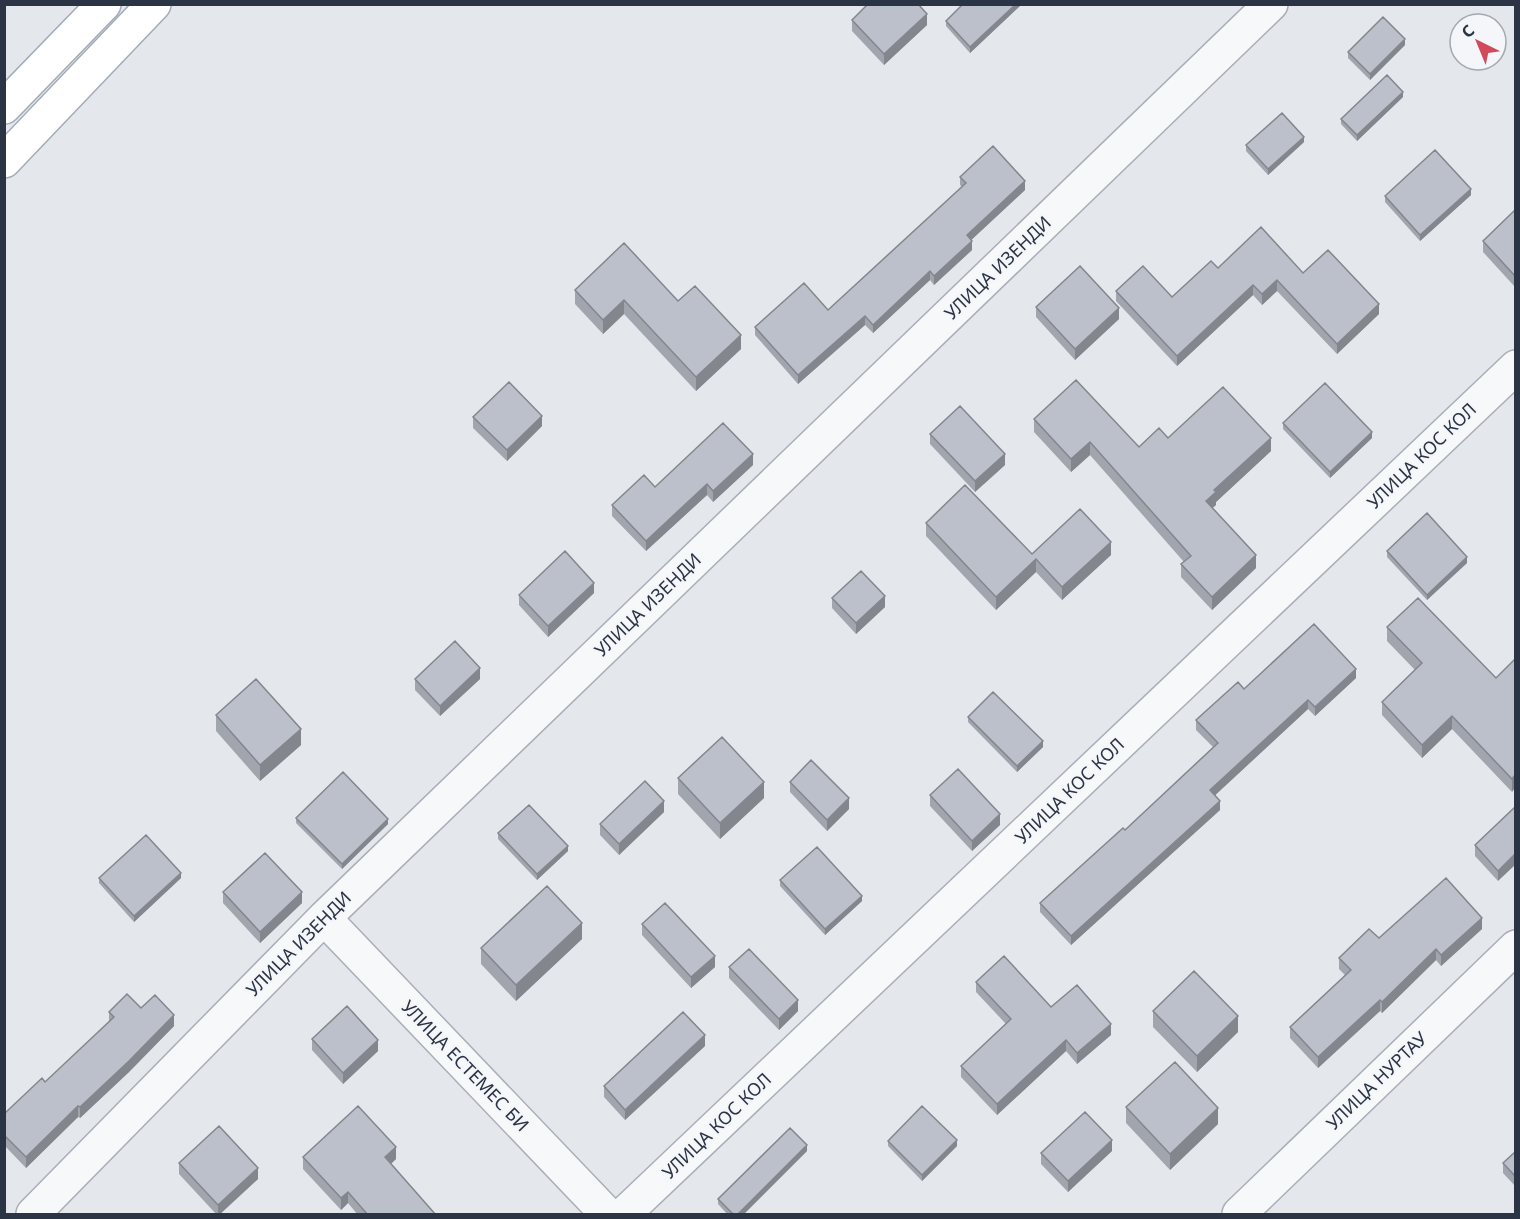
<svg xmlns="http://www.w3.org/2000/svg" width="1520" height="1219" viewBox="0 0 1520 1219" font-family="'Noto Sans',sans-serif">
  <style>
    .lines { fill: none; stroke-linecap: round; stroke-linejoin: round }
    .minor-casing { stroke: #a9aeb7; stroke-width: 36 }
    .primary-casing { stroke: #a3abb8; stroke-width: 36 }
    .minor { stroke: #f7f8fa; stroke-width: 33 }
    .primary { stroke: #fff; stroke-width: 33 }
    .wall { fill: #a1a5ae }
    .shaded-wall { fill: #83868d }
    .building { fill: #bbc0ca; stroke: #83868d; stroke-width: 1.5 }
    .labels { text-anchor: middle; stroke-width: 4.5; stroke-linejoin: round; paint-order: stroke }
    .street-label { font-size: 18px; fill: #2b3445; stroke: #f4f6f9 }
  </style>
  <rect width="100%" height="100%" fill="#e4e7ec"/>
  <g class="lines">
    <defs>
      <path id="minor" d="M324 918 607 1214
        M33 1214 324 918 1271 4
        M624 1214 1516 367
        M1239 1214 1516 947"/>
      <path id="primary" d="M4 107 104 4
        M4 161 154 4"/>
    </defs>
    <use href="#minor" class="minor-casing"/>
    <use href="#primary" class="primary-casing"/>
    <use href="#minor" class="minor"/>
    <use href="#primary" class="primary"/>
  </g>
  <path class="wall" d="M963 4H1022L970 53 946 26V21Z
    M852 20 927 25 884 65 852 31Z
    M1405 45 1370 80 1348 58V52Z
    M1403 97 1357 141 1341 124V119Z
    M1304 142 1268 175 1246 151V145Z
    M960 177 1025 190 971 240 972 250 934 285 930 280 873 333 865 325 798 384 755 335V327L828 310 962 187 960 185Z
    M1471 195 1420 241 1385 202V196Z
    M1515 210V287L1483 252V241Z
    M1218 268 1303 273 1379 314 1337 354 1277 291 1262 305 1253 295 1177 366 1116 301V291L1172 297Z
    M575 290 678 301 741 349 696 391 624 314 603 334 575 304Z
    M1036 307 1119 319 1075 360 1036 317Z
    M473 417 542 426 507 461 473 428Z
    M1034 419 1139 447 1168 438 1271 451 1216 502V505L1212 508 1256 568 1212 610 1181 577V564L1184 562 1090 455 1071 472 1034 432Z
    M1283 423 1372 438 1330 478 1283 429Z
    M930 434 1005 465 975 492 930 444Z
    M753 465 713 502 707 495 646 551 612 516V505L655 487Z
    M926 523 1032 554 1111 555 1062 600 1036 572 996 610 926 536Z
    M1387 551 1467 563 1427 600 1387 557Z
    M594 593 548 637 519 605V595Z
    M832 598 885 607 856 634 832 608Z
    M1387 627 1496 678 1515 659 1512 792 1452 729 1422 758 1382 715V702L1415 670 1387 641Z
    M1356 678 1315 716 1308 709 1215 795 1220 810 1071 945 1040 912V903L1125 830 1213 747 1196 730V720L1244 689Z
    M415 679H480L440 716 415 690Z
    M216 715 301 745 260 781 216 731Z
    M968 717 1043 747 1017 772 968 722Z
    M678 778 764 798 720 839 678 794Z
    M790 782 849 809 827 831 790 792Z
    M930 795 1000 825 972 851 930 806Z
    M1515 807 1498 881 1475 856V845Z
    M664 812 619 855 600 835V824Z
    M296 818 388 824 342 869 296 823Z
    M498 833 568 851 537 880 498 839Z
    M99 878H181L134 922 99 883Z
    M780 880 862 901 825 935 780 886Z
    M223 892 302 903 260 943 223 903Z
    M642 924 715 967 691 988 642 935Z
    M1482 929 1441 966 1436 960 1382 1013 1380 1011 1318 1068 1290 1038V1027L1345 975 1339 969V958L1379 938Z
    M582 939 516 1001 481 964V948Z
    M729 967 798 1011 779 1030 729 978Z
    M976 982 1051 1007 1111 1035 1077 1064 1066 1051 997 1115 961 1077V1066L1006 1024 976 992Z
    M141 1008 174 1026 129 1072 80 1118 78 1117 26 1168 4 1145V1114L45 1082 109 1022V1012Z
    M1153 1011 1238 1032 1197 1072 1153 1027Z
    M312 1039 378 1051 343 1084 312 1050Z
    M705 1046 625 1120 604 1097V1086Z
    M1126 1107 1218 1124 1170 1170 1126 1123Z
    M888 1141 957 1146 922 1181 888 1146Z
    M807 1151 743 1215H728L718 1204V1199Z
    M1112 1151 1068 1192 1041 1164V1153Z
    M1515 1152V1186L1503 1173V1163Z
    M303 1157 396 1159 391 1164 436 1215H358L348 1203 341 1210 303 1169Z
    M179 1163 258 1179 219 1215H217L179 1174Z"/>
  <path class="shaded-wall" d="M1016 4H1022L970 53V47Z
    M927 14V25L884 65V54Z
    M1405 39V45L1370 80V74Z
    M1403 92V97L1357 141V135Z
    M1304 137V142L1268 175V169Z
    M1025 181V190L967 244V235Z
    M1471 189V195L1420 241V235Z
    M972 241V250L934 285V276Z
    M930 271V280L873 333V325Z
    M1277 280V291L1262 305V294Z
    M1253 285V295L1177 366V356Z
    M624 300V314L603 334V320Z
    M1379 304V314L1337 354V344Z
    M1119 308V319L1075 360V349Z
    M865 316V325L798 384V375Z
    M741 335V349L696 391V377Z
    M542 416V426L507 461V450Z
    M1372 432V438L1330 478V472Z
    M1271 438V451L1216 502V505L1206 514V501L1214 490Z
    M1090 442V455L1071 472V459Z
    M753 454V465L713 502V491Z
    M1005 454V465L975 492V481Z
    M707 484V495L646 551V541Z
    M1111 542V555L1062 600V587Z
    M1256 555V568L1212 610V597Z
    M1467 557V563L1427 600V595Z
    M1036 559V572L996 610V597Z
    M594 583V593L548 637V626Z
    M885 596V607L856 634V623Z
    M480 668V679L440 716V706Z
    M1356 669V678L1315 716V707Z
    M1308 700V709L1210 800V790Z
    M1452 716V729L1422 758V745Z
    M301 729V745L260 781V765Z
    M1043 741V747L1017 772V766Z
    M1515 775V788L1512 792V779Z
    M764 782V798L720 839V823Z
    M849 798V809L827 831V820Z
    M664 801V812L619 855V844Z
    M1220 801V810L1071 945V936Z
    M1000 814V825L972 851V841Z
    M388 819V824L342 869V864Z
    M568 846V851L537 880V874Z
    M1515 854V865L1498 881V871Z
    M181 873V878L134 922V916Z
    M302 892V903L260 943V932Z
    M862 896V901L825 935V929Z
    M1482 918V929L1441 966V955Z
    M582 923V939L516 1001V985Z
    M1436 949V960L1382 1013V1002Z
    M715 956V967L691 988V977Z
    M798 1000V1011L779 1030V1019Z
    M1380 1000V1011L1318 1068V1057Z
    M174 1015V1026L129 1072 80 1118V1107Z
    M1238 1016V1032L1197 1072V1056Z
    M1111 1024V1035L1077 1064V1053Z
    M705 1035V1046L625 1120V1110Z
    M378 1040V1051L343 1084V1073Z
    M1066 1040V1051L997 1115V1104Z
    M78 1106V1117L26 1168V1157Z
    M1218 1108V1124L1170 1170V1154Z
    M957 1140V1146L922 1181V1175Z
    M1112 1140V1151L1068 1192V1181Z
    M807 1145V1151L743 1215H737Z
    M396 1147V1159L385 1169V1157Z
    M258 1168V1179L219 1215H218V1205Z
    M348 1192V1203L341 1210V1198Z"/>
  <path class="building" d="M868 4H918L927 14 884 54 852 20Z
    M963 4H1016L970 47 946 21Z
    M1383 17 1405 39 1370 74 1348 52Z
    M1387 75 1403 92 1357 135 1341 119Z
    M1282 113 1304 137 1268 169 1246 145Z
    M993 146 1025 181 967 235 972 241 934 276 930 271 873 325 865 316 798 375 755 327 804 283 828 310 966 183 960 177Z
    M1435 150 1471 189 1420 235 1385 196Z
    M1515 210V276L1483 241Z
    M1261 227 1303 273 1328 250 1379 304 1337 344 1277 280 1262 294 1253 285 1177 356 1116 291 1143 266 1172 297 1211 261 1218 268Z
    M624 243 678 301 695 286 741 335 696 377 624 300 603 320 575 290Z
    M1080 266 1119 308 1075 349 1036 307Z
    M1076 380 1139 447 1159 428 1168 438 1223 387 1271 438 1214 490 1216 492 1206 501 1256 555 1212 597 1181 564 1191 556 1090 442 1071 459 1034 419Z
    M509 382 542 416 507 450 473 417Z
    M1325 383 1372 432 1330 472 1283 423Z
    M960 406 1005 454 975 481 930 434Z
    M723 423 753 454 713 491 707 484 646 541 612 505 644 475 655 487Z
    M965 485 1032 554 1080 509 1111 542 1062 587 1036 559 996 597 926 523Z
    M1427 513 1467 557 1427 595 1387 551Z
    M565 551 594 583 548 626 519 595Z
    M861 571 885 596 856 623 832 598Z
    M1418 598 1496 678 1515 659V775L1512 779 1452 716 1422 745 1382 702 1422 663 1387 627Z
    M1314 624 1356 669 1315 707 1308 700 1210 790 1220 801 1071 936 1040 903 1123 828 1125 830 1218 743 1196 720 1238 682 1244 689Z
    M455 641 480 668 440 706 415 679Z
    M256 679 301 729 260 765 216 715Z
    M993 692 1043 741 1017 766 968 717Z
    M722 737 764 782 720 823 678 778Z
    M811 760 849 798 827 820 790 782Z
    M958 769 1000 814 972 841 930 795Z
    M343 772 388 819 342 864 296 818Z
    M645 781 664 801 619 844 600 824Z
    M529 805 568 846 537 874 498 833Z
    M1515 807V854L1498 871 1475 845Z
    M146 835 181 873 134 916 99 878Z
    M817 847 862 896 825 929 780 880Z
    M265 853 302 892 260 932 223 892Z
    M1446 878 1482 918 1441 955 1436 949 1382 1002 1380 1000 1318 1057 1290 1027 1351 970 1339 958 1369 929 1379 938Z
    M547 886 582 923 516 985 481 948Z
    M665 903 715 956 691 977 642 924Z
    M749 949 798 1000 779 1019 729 967Z
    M1004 956 1051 1007 1077 985 1111 1024 1077 1053 1066 1040 997 1104 961 1066 1011 1019 976 982Z
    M1194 971 1238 1016 1197 1056 1153 1011Z
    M127 994 141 1008 155 995 174 1015 129 1061 80 1107 78 1106 26 1157 4 1135V1114L42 1078 45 1082 114 1017 109 1012Z
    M347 1006 378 1040 343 1073 312 1039Z
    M683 1012 705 1035 625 1110 604 1086Z
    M1175 1062 1218 1108 1170 1154 1126 1107Z
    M358 1106 396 1147 385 1157 436 1215H368L348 1192 341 1198 303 1157Z
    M922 1106 957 1140 922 1175 888 1141Z
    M1085 1112 1112 1140 1068 1181 1041 1153Z
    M219 1126 258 1168 218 1205 179 1163Z
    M790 1128 807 1145 737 1215H734L718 1199Z
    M1515 1152V1176L1503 1163Z"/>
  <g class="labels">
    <g class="street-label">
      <text transform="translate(998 268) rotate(-44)" y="6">УЛИЦА ИЗЕНДИ</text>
      <text transform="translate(1422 456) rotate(-44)" y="6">УЛИЦА КОС КОЛ</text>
      <text transform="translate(648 605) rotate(-44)" y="6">УЛИЦА ИЗЕНДИ</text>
      <text transform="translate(1070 791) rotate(-44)" y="6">УЛИЦА КОС КОЛ</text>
      <text transform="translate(299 944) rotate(-45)" y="6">УЛИЦА ИЗЕНДИ</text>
      <text transform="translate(465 1066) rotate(46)" y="6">УЛИЦА ЕСТЕМЕС БИ</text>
      <text transform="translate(1377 1081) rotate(-44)" y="6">УЛИЦА НУРТАУ</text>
      <text transform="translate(717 1126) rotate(-44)" y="6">УЛИЦА КОС КОЛ</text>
    </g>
  </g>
  <rect width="1520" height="1219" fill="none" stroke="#2b3445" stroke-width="12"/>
  <g transform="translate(1478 42) rotate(317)"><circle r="28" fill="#f4f6f9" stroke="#a4a8b1" stroke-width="1.5"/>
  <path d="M0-4.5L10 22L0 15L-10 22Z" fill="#d1495b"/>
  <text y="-9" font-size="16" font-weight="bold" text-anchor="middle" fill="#2b3445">С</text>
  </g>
</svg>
